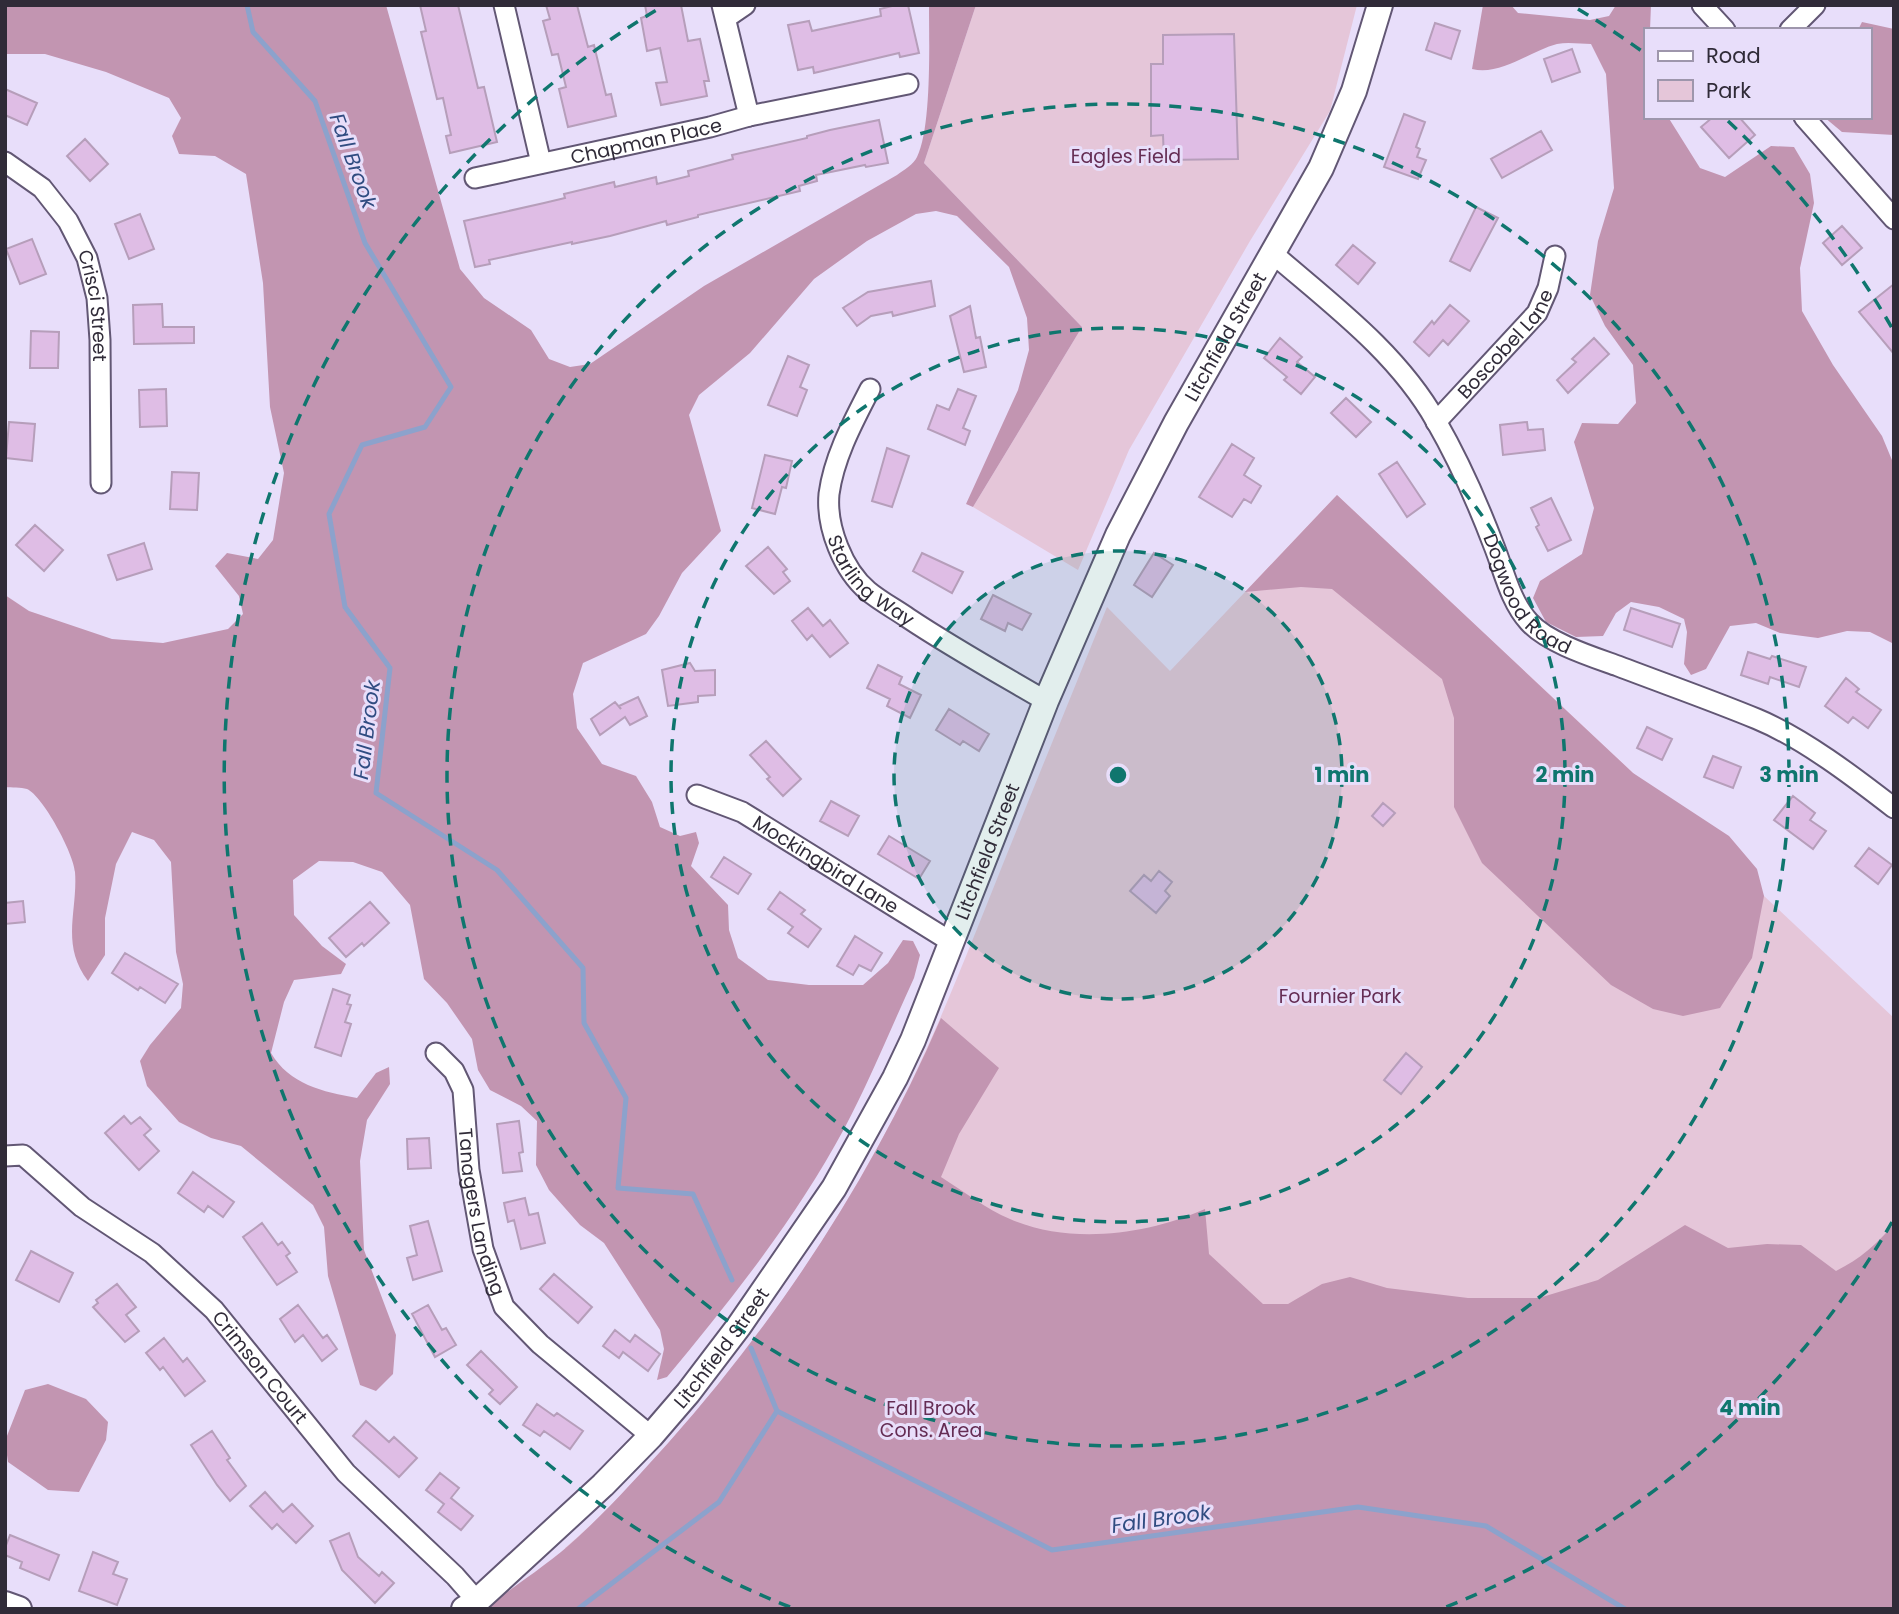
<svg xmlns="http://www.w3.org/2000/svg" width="1899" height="1614" viewBox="0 0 1899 1614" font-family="Poppins,sans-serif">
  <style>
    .green { fill: #e5c6d9 }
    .forest { fill: #c295b1 }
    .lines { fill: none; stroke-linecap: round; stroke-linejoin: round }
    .stream { stroke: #8ca2cc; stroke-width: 5 }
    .building { fill: #dfbde5; stroke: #b69eba; stroke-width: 2 }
    .minor-casing { stroke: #625774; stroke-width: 23 }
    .major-casing { stroke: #625774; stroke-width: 28 }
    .minor { stroke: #fff; stroke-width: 19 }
    .major { stroke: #fff; stroke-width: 24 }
    .ring { fill: none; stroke: #0f766e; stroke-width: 3.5; stroke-dasharray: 12 9 }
    .labels { text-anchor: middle; stroke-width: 6; stroke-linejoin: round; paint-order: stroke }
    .street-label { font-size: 19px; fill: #302b38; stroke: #e8defa }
    .park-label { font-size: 19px; fill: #652d54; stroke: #e8defa }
    .water-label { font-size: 21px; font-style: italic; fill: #304c81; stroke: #e8defa }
    .centre { fill: #0f766e; stroke: #e8defa; stroke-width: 3.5 }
    .ring-label { font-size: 21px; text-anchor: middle; font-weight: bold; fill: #0f766e; stroke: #e8defa; stroke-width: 6; stroke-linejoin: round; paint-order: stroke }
  </style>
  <rect width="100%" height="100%" fill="#e8defa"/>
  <path class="green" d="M976 5H1357L1330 111 1250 241 1129 450 1078 570 973 507 1082 327 924 163Z
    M1337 495 1894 1018V1568L636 1609 565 1548C604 1515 639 1476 673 1438 751 1350 819 1254 876 1150 921 1070 955 984 989 899 1028 801 1068 704 1107 607L1170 671Z"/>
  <path class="forest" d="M5 5H386L460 269 484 298 531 330 549 359 570 367 590 364 704 286 897 175C904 170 914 164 917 157 932 128 929 40 929 5H976L924 163 1082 327 973 507 966 504 1018 390 1029 350 1027 318 1009 267 957 216 936 211 916 214 867 241 814 279 750 353 699 395 689 415 721 531 682 573 659 616 646 634 583 663 573 694 577 728 602 764 636 776 652 802 660 827 680 836 696 832 699 843 691 866 728 905 729 930 738 958 768 980 809 985H863L888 963 903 940 913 941 920 955 914 978C891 1028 870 1080 844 1129 796 1218 732 1299 667 1377L657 1380 664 1349 660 1330 604 1243 580 1225 549 1190 536 1165 537 1121 521 1106 490 1090 478 1070 472 1039 447 1003 424 979 410 905 382 872 353 862 319 861 293 880 294 915 322 946 346 964 341 974 294 980 284 1002 271 1053C289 1084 323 1092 357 1098L376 1073 389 1067 390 1084 367 1120 360 1161 364 1250 396 1335 393 1374 376 1391 360 1385 328 1276 324 1227 313 1205 241 1146 211 1138 179 1122 147 1086 140 1061 150 1045 181 1008 183 984 176 952 171 862 154 840 132 832 116 864 105 918V955L88 981C60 944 78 911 75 872 74 854 43 796 27 789 21 787 12 788 5 787V595L29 611 112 639 163 643 228 629 243 614 239 596 215 566 227 553 258 559 273 540 284 473 270 407 263 283 246 174 215 156 179 154 172 136 181 118 169 98 106 72 45 54H5Z
    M1483 5H1511L1518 13 1590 20 1609 16 1616 5H1651L1650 30H1645V117H1668L1700 168 1725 177 1771 146 1794 147 1810 174 1814 203 1800 268 1802 311 1833 365 1882 436 1894 465V644L1870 632 1847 631 1818 638 1780 633 1756 623 1730 626 1706 669 1691 675 1684 664 1687 632 1684 619 1659 607 1631 602 1616 613 1603 636 1576 637 1546 622 1533 598 1540 581 1582 554 1594 508 1574 442 1582 423 1618 424 1636 403 1633 365 1605 326 1590 295 1598 241 1614 188 1606 74 1591 44C1581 44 1568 42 1557 44 1530 51 1501 76 1472 69Z
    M1862 22 1894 29V135L1842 132 1824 117H1869L1871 75 1869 68V30H1858Z
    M1337 495 1633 773 1729 836 1757 869 1764 896 1752 958 1720 1008 1683 1016 1653 1009 1611 985 1482 863 1454 807V718L1442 679 1332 589 1301 587 1245 592Z
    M941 1018 999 1068 959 1134 941 1177C963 1191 986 1209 1010 1219 1070 1245 1146 1235 1205 1209L1209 1254 1263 1304H1288L1322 1284 1350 1277 1387 1288 1468 1298H1539L1598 1280 1685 1225 1728 1248 1767 1244 1801 1245 1836 1271C1860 1259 1877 1244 1894 1224V1609H485C515 1585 549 1564 577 1538 610 1508 640 1474 669 1442 781 1316 874 1173 941 1018Z
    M48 1384 86 1399 108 1422 106 1440 79 1492 48 1490 8 1462 5 1441 25 1390Z"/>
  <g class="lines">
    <path class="stream" d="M247 5 253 32 315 101 365 243 451 387 425 427 362 445 329 514 345 607 390 668 376 793 497 870 583 968 584 1023 626 1098 618 1188 693 1194 732 1280
      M751 1348 777 1411 1052 1550 1358 1507 1486 1526 1625 1609
      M578 1609 719 1502 777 1411"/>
  </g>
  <path class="building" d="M420 5H458L478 88 484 87 497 142 450 153 446 136 451 135 443 98 437 99 421 32 426 31Z
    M546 5H577L588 47 594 45 606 95 611 94 616 116 568 127 559 89 566 87 558 54 552 55 543 21 550 19Z
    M645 5H681L688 41 700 39 709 81H704L707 96 661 105 656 83 667 82 660 48 647 51 641 18 647 16Z
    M896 5H908L919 53 900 57 899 53 814 73 813 67 798 70 788 25 809 21 812 31 881 16 880 9Z
    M1435 23 1460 31 1451 59 1426 50Z
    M1234 34 1238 159 1164 160 1163 135 1151 136V64H1163V35Z
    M1572 49 1580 72 1552 82 1544 59Z
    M5 89 37 103 27 125 5 115Z
    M1404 114 1425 122 1416 147 1420 149 1417 157 1426 160 1418 179 1384 167Z
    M1713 117H1739L1755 135 1729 158 1701 127Z
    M879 120 888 163 866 167 865 165 816 175 817 181 799 186 800 191 698 215V217L667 225 666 221 610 236 572 244V242L489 260 490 264 475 267 464 221 544 203 565 198 564 194 614 182 615 187 656 177 657 184 689 176 688 171 733 159 732 155 807 138V136L830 130Z
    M1541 131 1552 150 1502 178 1491 159Z
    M85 139 108 164 90 181 67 156Z
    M1476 207 1498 218 1470 271 1450 261Z
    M140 214 154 249 129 259 115 224Z
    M1842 226 1862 248 1842 265 1823 243Z
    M32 239 46 274 20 284 6 249Z
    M1353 245 1375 263 1358 284 1336 265Z
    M931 281 935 306 893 316 892 312 871 316 857 326 843 308 868 292Z
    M1894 284V354L1859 312Z
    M162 304 163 327H194V343L134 344 133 305Z
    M1450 305 1469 321 1448 345 1443 340 1429 356 1414 342 1432 321 1434 324Z
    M970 306 976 338 980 337 986 367 964 372 950 316Z
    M31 331 59 332 58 368H30Z
    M1280 338 1302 357 1297 362 1315 377 1301 394 1284 380 1287 377 1264 358Z
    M1594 338 1609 354 1568 393 1557 380 1576 362 1572 359Z
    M788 356 809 365 800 387 807 390 797 416 768 405Z
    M166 389 167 426 140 427 139 390Z
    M958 389 976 396 963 428 970 431 965 445 928 429 937 405 949 410Z
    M1346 398 1371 422 1356 437 1331 413Z
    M9 422 35 424 32 461 6 458Z
    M1527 422 1528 430 1543 429 1545 450 1503 455 1500 425Z
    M1232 444 1254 458 1244 475 1261 486 1251 503 1244 499 1232 517 1199 497Z
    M887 448 909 456 892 507 872 501Z
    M765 455 792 461 786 488 782 487 775 514 752 508Z
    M1397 462 1425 504 1407 517 1379 474Z
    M172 472 199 473 197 510 170 509Z
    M1551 498 1571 540 1548 551 1536 527 1539 525 1531 508Z
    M35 525 63 550 44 571 16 545Z
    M144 543 152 569 117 580 108 555Z
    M768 547 787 569 783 572 790 581 774 594 746 566Z
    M922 553 963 572 952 593 913 571Z
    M1154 553 1173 565 1152 597 1134 585Z
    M993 595 1031 614 1022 630 1008 623 1005 631 981 619Z
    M808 608 823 626 830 620 848 643 830 657 812 635 807 640 792 621Z
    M1631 608 1680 624 1672 647 1624 630Z
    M1748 652 1770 659 1772 656 1806 667 1799 687 1770 677 1768 684 1741 675Z
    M690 663 695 671 715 670V695L698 696V702L668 706 662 670Z
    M878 665 902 677 899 684 921 695 910 718 887 706 890 699 867 688Z
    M1846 678 1859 689 1856 692 1881 710 1868 728 1853 717 1848 723 1825 706Z
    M638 697 647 716 630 725 625 717 600 735 591 719 615 702 621 709 619 706Z
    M949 709 989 734 979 751 963 741 960 745 936 730Z
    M1647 727 1672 739 1662 760 1637 748Z
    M766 741 801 779 783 796 767 779 770 777 750 755Z
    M1713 756 1741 767 1733 788 1704 777Z
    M1793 796 1815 813 1810 820 1826 831 1813 849 1774 820Z
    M831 801 859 816 848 836 820 821Z
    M1383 803 1395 813 1383 826 1372 816Z
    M889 836 930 861 919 879 878 854Z
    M1869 848 1892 865 1878 884 1855 866Z
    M724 857 751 874 738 894 711 877Z
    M1159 871 1172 882 1165 891 1170 896 1156 913 1130 891 1144 875 1151 881Z
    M780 892 805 910 801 914 821 929 808 947 788 933 793 927 768 909Z
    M23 901 25 922 5 924V903Z
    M370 902 389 923 364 946 362 943 346 957 329 938Z
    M855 936 882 953 871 971 859 965 853 975 837 966Z
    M125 953 178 984 165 1003 140 987 138 990 112 973Z
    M333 989 350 995 347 1004 351 1005 345 1022 351 1024 341 1056 315 1047Z
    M1406 1053 1422 1067 1401 1094 1384 1080Z
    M124 1116 131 1124 140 1117 151 1129 144 1135 159 1151 139 1170 105 1133Z
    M519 1121 523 1152 519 1153 522 1171 503 1173 497 1124Z
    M429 1138 431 1168 408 1169 407 1139Z
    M193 1172 234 1202 223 1217 208 1206 204 1212 178 1193Z
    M525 1198 529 1215 538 1213 545 1243 521 1249 514 1220 508 1222 504 1203Z
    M428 1221 442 1271 413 1280 407 1258 417 1255 410 1226Z
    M262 1223 278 1245 282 1242 290 1253 286 1256 297 1272 277 1285 243 1237Z
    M31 1251 73 1273 59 1302 16 1280Z
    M554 1274 592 1307 578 1323 540 1289Z
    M117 1284 136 1307 126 1315 139 1331 125 1342 93 1307 98 1303 96 1300Z
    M298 1305 323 1338 327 1335 337 1349 322 1361 303 1335 295 1342 280 1319Z
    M428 1305 442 1330 446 1328 456 1345 435 1357 412 1314Z
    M615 1330 630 1342 635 1335 660 1354 648 1371 623 1352 619 1358 603 1346Z
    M164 1338 183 1362 187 1358 205 1381 185 1396 163 1367 160 1370 146 1353Z
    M481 1351 517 1387 500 1404 489 1394 493 1390 467 1365Z
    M537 1404 554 1416 557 1413 583 1431 570 1449 544 1431 540 1436 523 1425Z
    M366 1421 389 1442 394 1437 417 1458 399 1477 353 1436Z
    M212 1431 230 1458 227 1460 246 1486 230 1501 217 1485 191 1445Z
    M440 1473 459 1488 451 1498 473 1516 461 1530 438 1512 444 1504 426 1490Z
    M265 1492 283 1512 292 1504 313 1526 296 1543 277 1524 272 1529 250 1506Z
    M349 1533 358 1557 379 1576 382 1572 394 1583 375 1603 342 1570 330 1541Z
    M10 1535 59 1555 49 1580 20 1568 22 1562 5 1555V1548Z
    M93 1552 118 1562 113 1574 127 1579 117 1605 79 1591Z"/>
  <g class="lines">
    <defs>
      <g id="minor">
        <path d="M504 5 541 163"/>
        <path d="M722 5 749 116"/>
        <path d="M1702 5 1725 30"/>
        <path d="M726 18 745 5"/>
        <path d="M1790 30 1815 5"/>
        <path d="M1804 117 1894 219"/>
        <path id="s1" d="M5 162 42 188 68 221 87 258 97 298 100 340 101 483"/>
        <path id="s2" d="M475 178 710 127 749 116 908 84"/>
        <path id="s3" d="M1271 252C1330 303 1397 352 1436 421 1459 461 1478 504 1494 546 1504 571 1510 601 1529 622 1548 643 1593 657 1618 666 1665 684 1711 700 1757 719 1803 738 1854 777 1894 808"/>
        <path id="s4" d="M870 389C853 422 834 457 829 494 826 527 843 570 868 591 880 601 895 609 908 618 953 648 1000 674 1046 701"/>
        <path id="s5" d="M1436 422 1537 313 1548 288 1555 256"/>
        <path id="s6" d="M697 795 742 812 953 943"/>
        <path id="s7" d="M436 1053 454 1071 463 1090 469 1170 483 1249 504 1307 540 1344 651 1436"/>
        <path id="s8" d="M5 1156 23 1155 82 1207 152 1253 214 1310 346 1473 455 1576 477 1601"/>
      </g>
      <g id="major">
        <path d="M5 1604 19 1609"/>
        <path id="s9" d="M464 1609 477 1601 603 1485 651 1436 688 1393 739 1326 834 1188 895 1078 913 1040 1046 701 1118 535 1176 423 1321 168 1354 91 1380 5"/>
      </g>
    </defs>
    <use href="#minor" class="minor-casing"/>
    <use href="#major" class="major-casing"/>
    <use href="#minor" class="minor"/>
    <use href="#major" class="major"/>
  </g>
  <circle cx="1118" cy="775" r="224" fill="#0f766e" fill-opacity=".12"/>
  <g class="ring">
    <circle cx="1118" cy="775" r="224"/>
    <circle cx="1118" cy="775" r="447"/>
    <circle cx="1118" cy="775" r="671"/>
    <path d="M1892 1222A894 894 0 0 1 1446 1607M790 1607A894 894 0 0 1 658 9M1578 9A894 894 0 0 1 1643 52M1728 121A894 894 0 0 1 1892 328"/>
  </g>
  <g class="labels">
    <g class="street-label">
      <text dy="7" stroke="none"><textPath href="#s2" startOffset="175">Chapman Place</textPath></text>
      <text dy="7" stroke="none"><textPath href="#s1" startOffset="177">Crisci Street</textPath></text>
      <text dy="7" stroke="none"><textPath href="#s9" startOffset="1502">Litchfield Street</textPath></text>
      <text dy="7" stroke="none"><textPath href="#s5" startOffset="105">Boscobel Lane</textPath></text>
      <text dy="7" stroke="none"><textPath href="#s4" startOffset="215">Starling Way</textPath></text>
      <text dy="7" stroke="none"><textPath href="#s3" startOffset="436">Dogwood Road</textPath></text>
      <text dy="7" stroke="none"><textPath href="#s9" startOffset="934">Litchfield Street</textPath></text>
      <text dy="7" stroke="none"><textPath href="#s6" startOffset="147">Mockingbird Lane</textPath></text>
      <text dy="7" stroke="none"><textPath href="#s7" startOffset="170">Tanagers Landing</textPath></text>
      <text dy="7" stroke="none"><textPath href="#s9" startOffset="368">Litchfield Street</textPath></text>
      <text dy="7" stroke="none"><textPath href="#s8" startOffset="338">Crimson Court</textPath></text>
    </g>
    <g class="park-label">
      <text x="1126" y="163">Eagles Field</text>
      <text x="1340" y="1003">Fournier Park</text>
      <text x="931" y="1415">Fall Brook<tspan x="931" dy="22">Cons. Area</tspan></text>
    </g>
    <g class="water-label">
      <text transform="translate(353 161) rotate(70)" y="7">Fall Brook</text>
      <text transform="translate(367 730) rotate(-83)" y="7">Fall Brook</text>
      <text transform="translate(1161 1519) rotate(-8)" y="7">Fall Brook</text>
    </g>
  </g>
  <circle cx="1118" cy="775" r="10" class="centre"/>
  <g class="ring-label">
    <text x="1342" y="782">1 min</text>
    <text x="1565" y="782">2 min</text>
    <text x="1789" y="782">3 min</text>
    <text x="1750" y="1415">4 min</text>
  </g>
  <rect width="1899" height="1614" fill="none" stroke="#302b38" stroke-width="14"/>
  <rect x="1644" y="28" width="228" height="91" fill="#e8defa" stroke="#9e96ac" stroke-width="2"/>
  <rect x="1658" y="51" width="35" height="10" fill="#ffffff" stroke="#9e96ac" stroke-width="2"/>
  <text x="1706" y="63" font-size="21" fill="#302b38">Road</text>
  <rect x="1658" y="80" width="35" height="21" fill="#e5c6d9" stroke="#9e96ac" stroke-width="2"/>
  <text x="1706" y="98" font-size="21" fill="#302b38">Park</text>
</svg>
